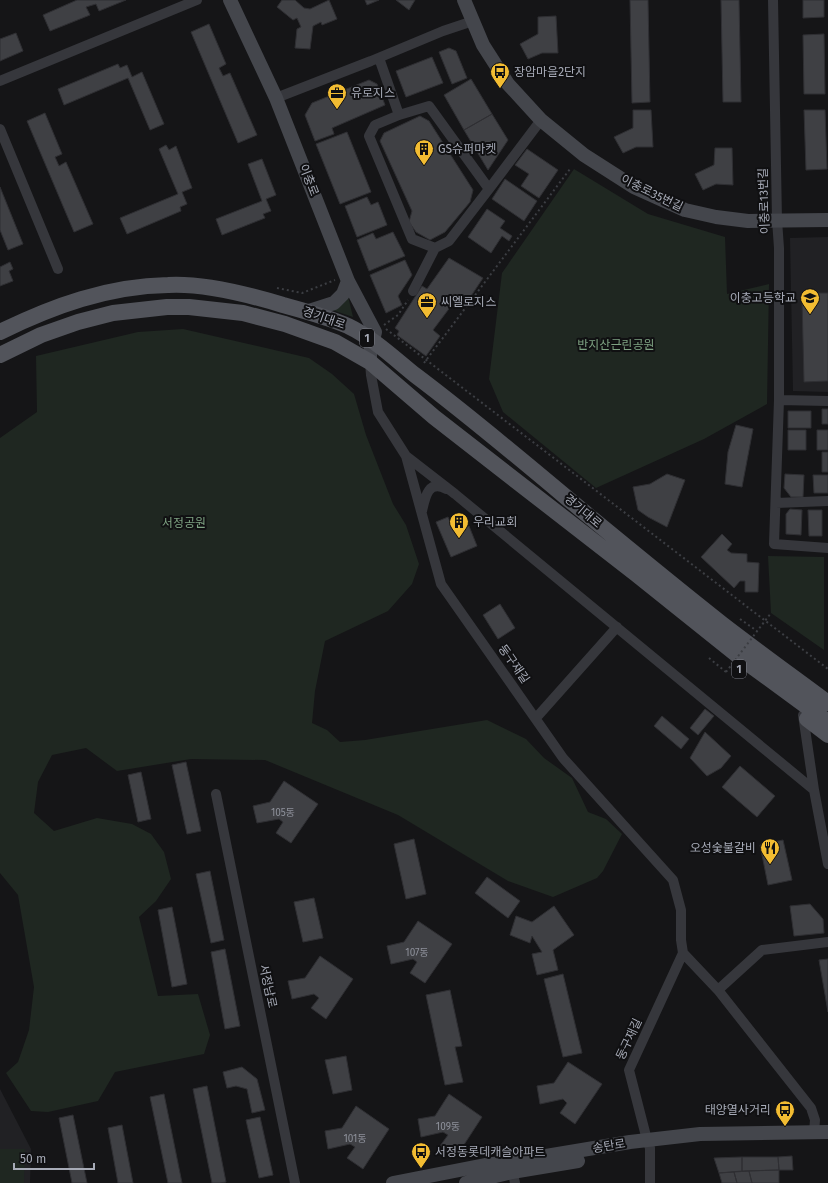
<svg xmlns="http://www.w3.org/2000/svg" width="828" height="1183" viewBox="0 0 828 1183" font-family="'Fira Sans','Noto Sans KR',sans-serif">
  <style>
    .built { fill: #212124 }
    .green { fill: #1f2721 }
    .building { fill: #3f4044; stroke: #2f2f33 }
    .lines { fill: none; stroke-linecap: round; stroke-linejoin: round }
    .path { stroke: #3c3e43; stroke-width: 2; stroke-dasharray: 2 3; stroke-linecap: butt }
    .street { stroke: #36373c; stroke-width: 10 }
    .secondary { stroke: #44464c; stroke-width: 14 }
    .primary { stroke: #52545b; stroke-width: 16 }
    .path-bridge { stroke: #3c3e43; stroke-width: 2; stroke-dasharray: 2 3; stroke-linecap: butt }
    .labels { text-anchor: middle; stroke-width: 4; stroke-linejoin: round; paint-order: stroke }
    .number-label { font-size: 10px; fill: #8d909a }
    .shield { fill: #101012; stroke: #7a7c86; stroke-width: 1 }
    .shield-label { font-size: 11px; font-weight: bold; fill: #a7abb7 }
    .poi-label { font-size: 12px; fill: #a7abb7; stroke: #101012; text-anchor: start }
    .street-label { font-size: 12px; fill: #a7abb7; stroke: #101012 }
    .park-label { font-size: 12px; fill: #7ea282; stroke: #101012 }
  </style>
  <rect width="100%" height="100%" fill="#151517"/>
  <path class="built" d="M828 237V392L793 391 790 238Z
    M0 1089 31 1149 30 1183H0Z"/>
  <path class="green" d="M574 169 648 214 725 237 727 294 769 284 767 404 704 439 596 488 503 412 489 379 502 273Z
    M348 296 353 317 332 310Z
    M183 329 309 358 332 374 354 394 366 435 393 504 406 525 419 564 412 584 388 611 325 641 315 691 312 723 327 730 340 742 365 740 487 720 526 739 544 758 572 778 588 812 606 819 622 834 603 871 597 878 553 897 508 881 398 815 265 760 191 759 117 771 86 748 52 755 38 782 34 813 54 831 97 818 132 824 151 834 164 852 171 879 156 901 139 917 158 996 198 994 210 1035 204 1054 115 1072 98 1101 48 1112 31 1111 6 1073 18 1062 29 1030 34 987 18 895 0 873V438L37 412 36 356 138 332Z
    M768 556 824 557V650L771 613Z
    M0 1149H25L24 1183H0Z"/>
  <path class="building" d="M77 0H126L99 11 96 4 86 7 90 15 50 31 43 15Z
    M282 0H295L304 8 310 9 329 0 337 19 322 25 321 22 313 26 310 49 295 48 297 29 301 27 297 18 293 20 277 7Z
    M365 0H379L367 5Z
    M396 0H415L409 10Z
    M630 0H648L650 102 632 103Z
    M721 0H739L741 102H723Z
    M803 0H824V17L803 18Z
    M556 16 558 53H542L528 59 520 44 538 34V17Z
    M209 24 226 64 219 68 223 76 230 73 257 135 238 143 191 32Z
    M16 33 23 51 0 61V39Z
    M824 34 825 94H804L803 35Z
    M449 48 456 51 467 78 452 84 439 52Z
    M432 57 443 83 406 97 396 71Z
    M118 64 120 68 127 65 132 77 142 72 164 124 150 130 128 78 64 105 58 89Z
    M471 79 492 114 464 130 444 95Z
    M369 80 377 84 385 105 332 128 334 134 315 141 305 115 312 103Z
    M633 110H651L653 147H636L623 153 614 137 633 128Z
    M804 110H825L827 169 806 170Z
    M45 113 62 154 55 157 59 166 66 162 93 224 74 232 27 121Z
    M492 114 508 140 488 170 464 130Z
    M420 116 429 121 473 190 470 202 445 232 430 240 416 232 409 222 412 211 380 141 384 133Z
    M347 132 371 192 340 204 316 144Z
    M166 145 169 150 176 146 192 188 182 192 187 204 180 207 181 211 127 234 120 218 178 194 159 149Z
    M715 148H732L733 185 716 184 703 190 695 174 714 165Z
    M527 149 558 170 539 198 521 186 529 174 515 165Z
    M262 159 276 195 266 199 271 211 263 214 265 218 222 235 216 219 262 201 248 164Z
    M505 179 537 201 524 221 492 199Z
    M0 187 23 244 8 250 0 230Z
    M367 197 371 205 378 202 387 225 357 237 345 206Z
    M487 209 505 221 500 228 512 236 509 241 502 236 491 253 468 237Z
    M393 232 405 256 369 271 357 240 373 233 376 239Z
    M449 258 483 278 463 308 454 302 433 330 440 336 426 356 397 335 399 331 395 328 422 286 427 289Z
    M405 260 412 275 398 296 402 305 386 313 370 275Z
    M10 262 13 269 9 271 13 281 0 286V267Z
    M816 293H828V381L804 382 802 299Z
    M822 409H828V424H822Z
    M788 411H811V428H788Z
    M736 425 753 429 742 487 725 484 728 452Z
    M788 430H806V450H788Z
    M817 430H828V450H817Z
    M822 452H828V472H822Z
    M667 474 685 480 667 527 648 517 638 510 633 487 650 484Z
    M785 474 804 475 803 497H791L784 488Z
    M813 475H828V493H814Z
    M790 509 802 510 801 535 786 534V514Z
    M808 510H822V536H809Z
    M448 517 455 532 469 526 477 546 451 557 436 522Z
    M722 534 732 544 727 550 731 553 747 554V562L759 563 758 592H745V581H740L734 588 701 557Z
    M500 604 515 628 498 639 483 615Z
    M705 709 714 716 698 735 690 728Z
    M662 716 689 739 681 749 654 726Z
    M705 732 731 756 721 768 707 776 690 758Z
    M186 762 201 831 187 834 172 765Z
    M740 766 775 796 757 817 722 787Z
    M141 772 151 819 138 822 128 775Z
    M284 781 318 804 291 843 276 833 283 822 279 819 257 823 253 806 270 802Z
    M414 839 426 894 406 899 394 844Z
    M783 840 792 880 768 885 760 845Z
    M210 871 224 940 211 943 196 874Z
    M487 877 520 901 508 918 475 893Z
    M314 898 323 938 303 942 294 902Z
    M810 904 823 919 824 933 794 936 790 906Z
    M554 906 574 935 553 950 558 970 537 975 532 954 542 952 532 936 530 943 510 935 516 916 532 922Z
    M172 907 187 984 172 987 158 910Z
    M418 921 452 944 425 983 410 973 417 962 413 959 391 964 387 946 404 942Z
    M225 949 240 1026 225 1029 211 952Z
    M320 956 353 979 326 1019 311 1008 319 998 314 994 292 999 288 981 305 978Z
    M828 959V1012L819 960Z
    M563 974 582 1053 563 1057 544 979Z
    M450 990 462 1046 455 1047 463 1082 445 1085 426 995Z
    M346 1056 352 1090 333 1094 325 1060Z
    M568 1062 602 1084 575 1124 560 1113 567 1103 563 1099 540 1104 537 1086 554 1083Z
    M242 1067 257 1079 265 1110 252 1113 247 1089 236 1086 227 1088 223 1072Z
    M207 1086 226 1182 220 1183H212L193 1089Z
    M164 1094 182 1183H168L150 1097Z
    M449 1094 482 1117 456 1157 440 1146 448 1135 443 1132 421 1137 418 1119 435 1116Z
    M356 1106 389 1129 363 1169 347 1158 355 1147 350 1144 328 1149 325 1131 342 1128Z
    M73 1115 87 1183H72L59 1118Z
    M260 1117 273 1175 259 1178 246 1120Z
    M122 1125 133 1183H118L108 1128Z
    M792 1156 793 1170H779L778 1157Z
    M742 1157V1171L719 1173 714 1158Z
    M742 1157H778L779 1170 742 1171Z
    M779 1170V1183H752L749 1171Z
    M749 1171 752 1183H737L734 1172Z
    M734 1172 737 1183H722L719 1173Z"/>
  <g class="lines">
    <path class="path" d="M277 288 302 293 335 280
      M384 325 398 315 408 300
      M386 329 828 669
      M424 363 570 169
      M740 619 757 631
      M709 658 726 672"/>
    <path class="street" d="M773 0 777 220 779 248V400L774 544 828 548
      M379 58 399 115
      M0 81 197 0
      M276 98 371 61 443 31 473 21
      M429 106 489 189 449 241 435 248 412 239 369 136 375 125 399 115Z
      M0 129 58 269
      M489 189 541 120
      M413 291 435 248
      M370 362 371 375 378 412 406 456 441 584 563 758 673 880 681 910V940L683 953 629 1070 647 1140 650 1148V1183
      M779 400 828 401
      M406 456 455 494 814 790
      M776 503 828 501
      M422 511C425 498 428 479 446 489
      M803 715 814 790 828 864
      M536 718 617 627
      M216 794 295 1183
      M683 953 718 990 811 1108 815 1120 814 1132
      M718 990 762 950 828 942
      M511 1165 515 1183"/>
    <path class="secondary" d="M230 0 276 98 348 281 375 332 370 352V362
      M464 0 483 45 508 84 541 120 584 155 634 187 685 210 716 217 748 221 828 220
      M306 312 334 303 343 294 348 281
      M393 1183 485 1165 510 1162 630 1142 700 1134 828 1132
      M466 1183 512 1172 578 1161"/>
    <path class="primary" d="M0 332C53 306 108 286 168 285 202 283 250 295 283 305 305 311 328 317 348 326 373 338 394 358 415 375 467 414 517 456 567 498 618 540 670 583 722 624 757 651 793 677 828 703
      M0 355 41 335 78 322 113 313 167 307H189L243 313 285 324 335 342 370 362 434 417 636 574 746 662 828 722
      M807 719 828 735"/>
    <path class="path-bridge" d="M726 672 771 613"/>
  </g>
  <defs>
    <symbol id="bus-pin" viewBox="-11 -11 22 30"><path d="M0 17L-7.5 6A9.5 9.5 0 1 1 7.5 6Z" fill="#f2bc32" stroke="#101012"/><path d="M-5-6H5V4H4V6H2V4H-2V6H-4V4H-5ZM-3.5-4V0h7V-4ZM-3.5 1.2v1.5H-2V1.2ZM2 1.2v1.5H3.5V1.2Z" fill="#111"/></symbol>
    <symbol id="office-pin" viewBox="-11 -11 22 30"><path d="M0 17L-7.5 6A9.5 9.5 0 1 1 7.5 6Z" fill="#f2bc32" stroke="#101012"/><path d="M-6-3h4V-5.5h4V-3h4V5H-6ZM-1-4.5V-3h2v-1.5ZM-6 0V1H6V0Z" fill="#111"/></symbol>
    <symbol id="building-pin" viewBox="-11 -11 22 30"><path d="M0 17L-7.5 6A9.5 9.5 0 1 1 7.5 6Z" fill="#f2bc32" stroke="#101012"/><path d="M-4-6H4V6H1V3H-1V6H-4ZM-2.5-4.3h1.7v1.8h-1.7ZM.8-4.3h1.7v1.8H.8ZM-2.5-1h1.7V.8h-1.7ZM.8-1h1.7V.8H.8Z" fill="#111"/></symbol>
    <symbol id="school-pin" viewBox="-11 -11 22 30"><path d="M0 17L-7.5 6A9.5 9.5 0 1 1 7.5 6Z" fill="#f2bc32" stroke="#101012"/><path d="M0-5L7-2L0 1L-7-2ZM-4 1L0 2.5L4 1V4Q0 6-4 4Z" fill="#111"/></symbol>
    <symbol id="restaurant-pin" viewBox="-11 -11 22 30"><path d="M0 17L-7.5 6A9.5 9.5 0 1 1 7.5 6Z" fill="#f2bc32" stroke="#101012"/><path d="M-5-6h1v4h1v-4h1v4h1v-4h1v5L-1.5 .5V6h-2V.5L-5-1ZM5-6V6H3V1.5H1.5Q1.5-4 5-6Z" fill="#111"/></symbol>
  </defs>
  <g fill-rule="evenodd">
    <use href="#bus-pin" x="489" y="61" width="22" height="30"/>
    <use href="#office-pin" x="326" y="82" width="22" height="30"/>
    <use href="#building-pin" x="413" y="138" width="22" height="30"/>
    <use href="#school-pin" x="799" y="287" width="22" height="30"/>
    <use href="#office-pin" x="416" y="291" width="22" height="30"/>
    <use href="#building-pin" x="448" y="511" width="22" height="30"/>
    <use href="#restaurant-pin" x="759" y="837" width="22" height="30"/>
    <use href="#bus-pin" x="774" y="1099" width="22" height="30"/>
    <use href="#bus-pin" x="410" y="1141" width="22" height="30"/>
  </g>
  <g class="labels">
    <g class="number-label">
      <text x="283" y="816">105동</text>
      <text x="417" y="956">107동</text>
      <text x="448" y="1130">109동</text>
      <text x="355" y="1142">101동</text>
    </g>
    <g class="shield">
      <rect x="360" y="329" width="14" height="18" rx="3"/>
      <rect x="732" y="660" width="14" height="18" rx="3"/>
    </g>
    <g class="shield-label">
      <text x="367" y="342">1</text>
      <text x="739" y="673">1</text>
    </g>
    <g class="poi-label">
      <text x="514" y="76">장암마을2단지</text>
      <text x="351" y="97">유로지스</text>
      <text x="438" y="153">GS슈퍼마켓</text>
      <text x="796" y="302" text-anchor="end">이충고등학교</text>
      <text x="441" y="306">씨엘로지스</text>
      <text x="473" y="526">우리교회</text>
      <text x="756" y="852" text-anchor="end">오성숯불갈비</text>
      <text x="771" y="1114" text-anchor="end">태양열사거리</text>
      <text x="435" y="1156">서정동롯데캐슬아파트</text>
    </g>
    <g class="street-label">
      <text transform="translate(309 180) rotate(69)" y="4">이충로</text>
      <text transform="translate(652 193) rotate(26)" y="4">이충로35번길</text>
      <text transform="translate(764 201) rotate(-92)" y="4">이충로13번길</text>
      <text transform="translate(324 318) rotate(19)" y="4">경기대로</text>
      <text transform="translate(583 511) rotate(40)" y="4">경기대로</text>
      <text transform="translate(514 664) rotate(55)" y="4">둥구재길</text>
      <text transform="translate(268 986) rotate(78)" y="4">서정남로</text>
      <text transform="translate(629 1039) rotate(-65)" y="4">둥구재길</text>
      <text transform="translate(609 1146) rotate(-9)" y="4">송탄로</text>
    </g>
    <g class="park-label">
      <text x="616" y="349">반지산근린공원</text>
      <text x="184" y="527">서정공원</text>
    </g>
  </g>
  <path d="M14 1163v6h80v-6" fill="none" stroke="#a7abb7" stroke-width="2"/>
  <text x="20" y="1163" font-size="12" fill="#a7abb7" stroke="#101012" stroke-width="3" paint-order="stroke">50 m</text>
</svg>
